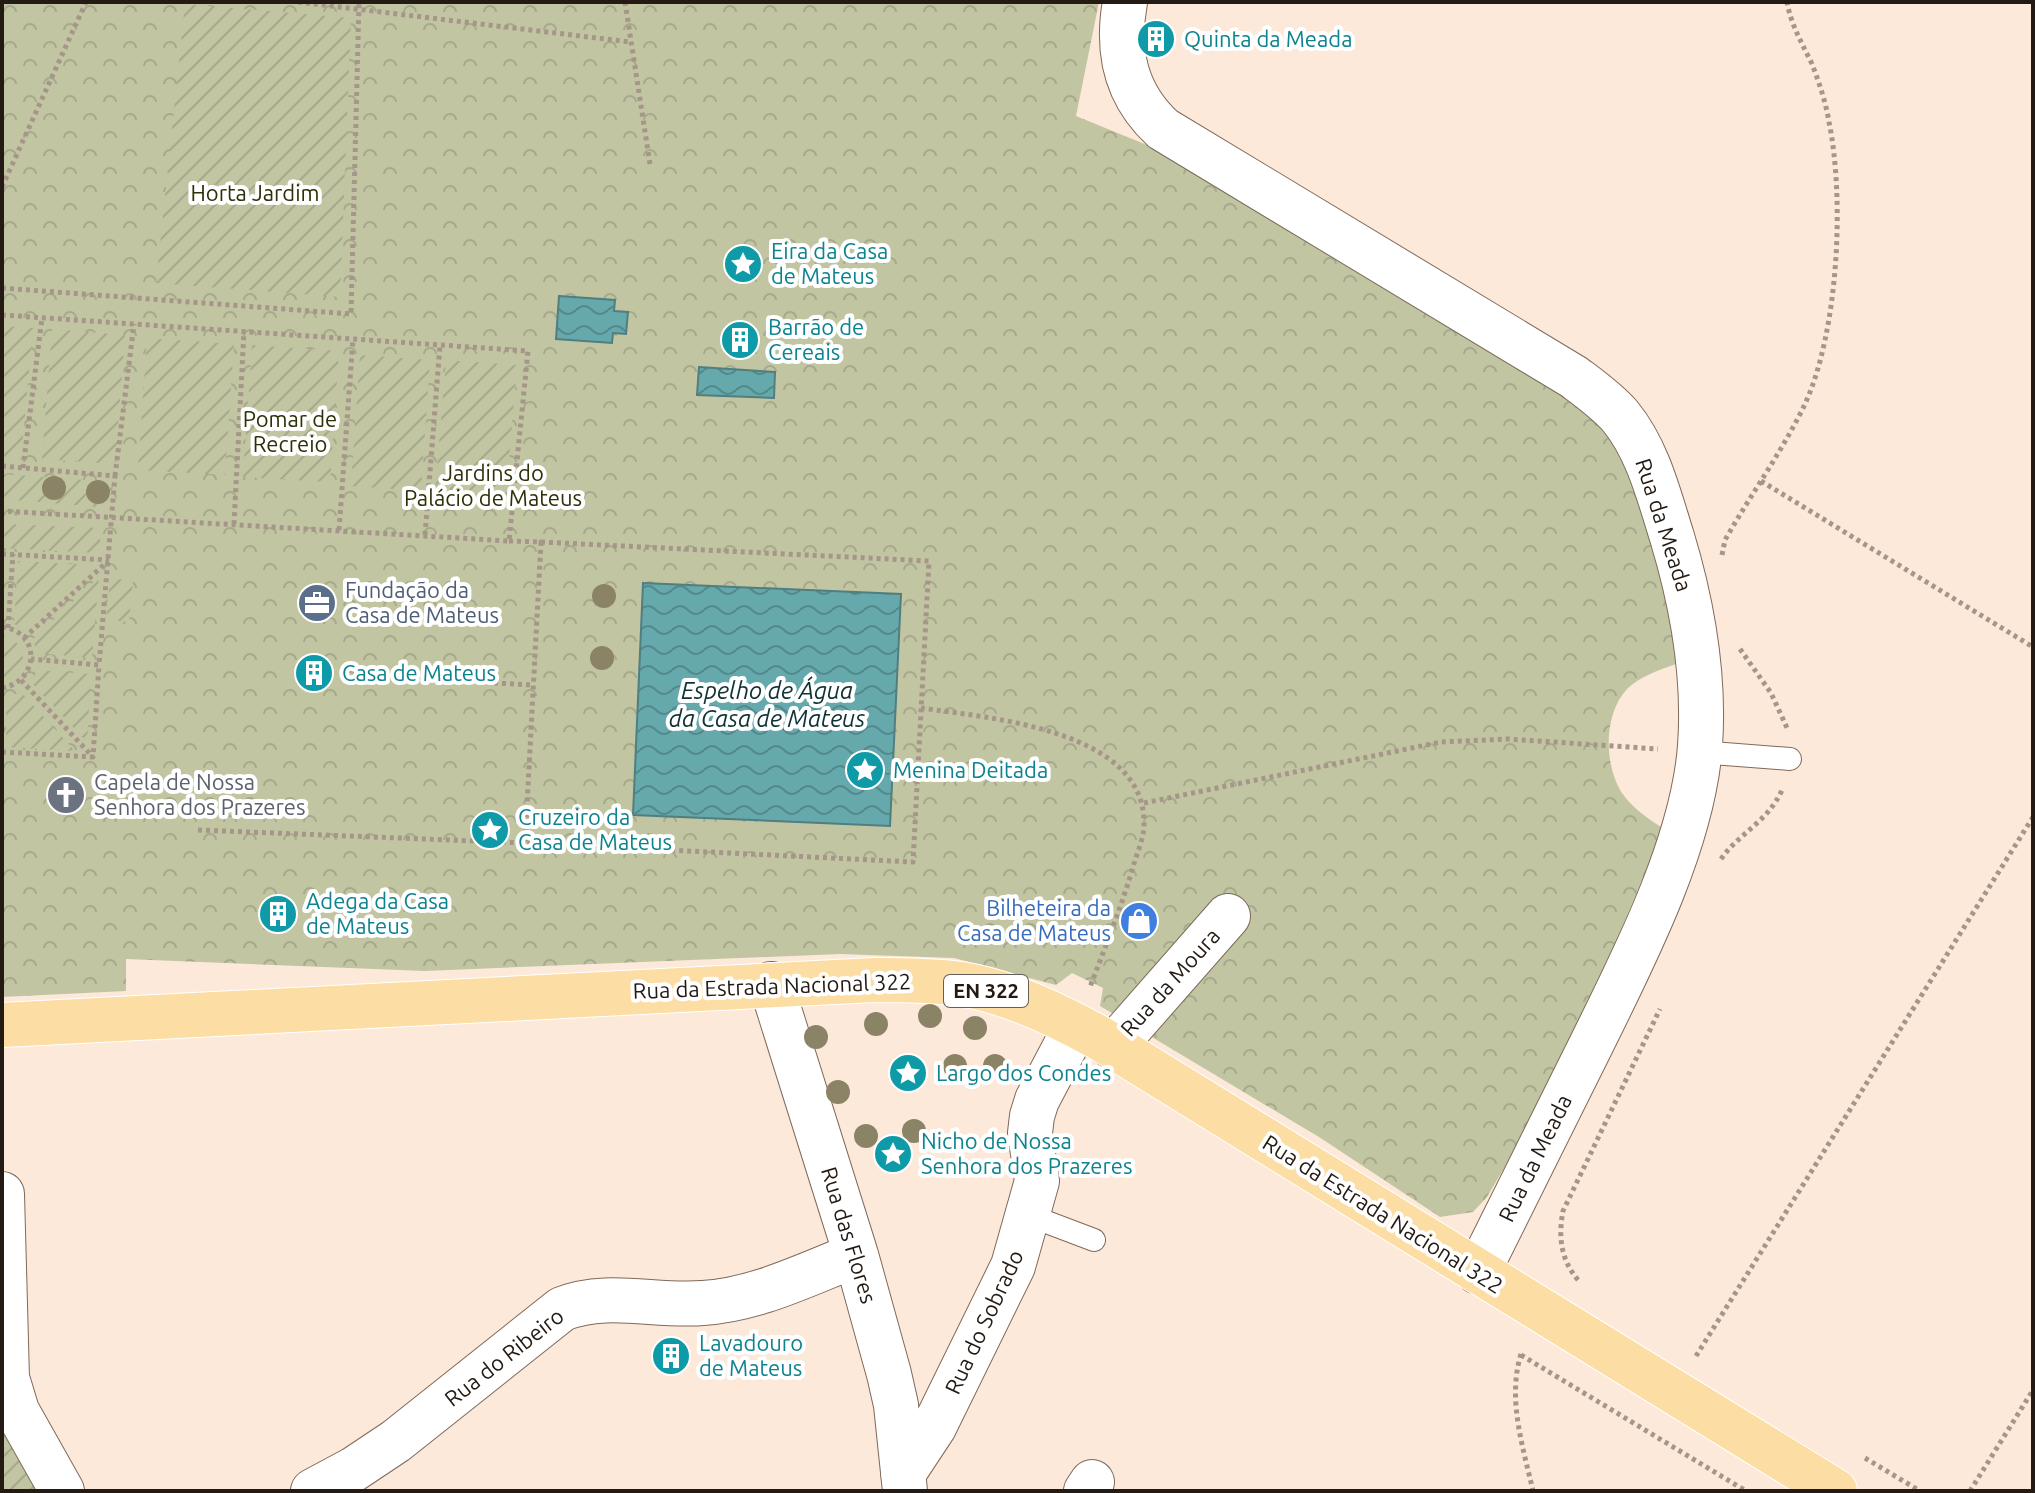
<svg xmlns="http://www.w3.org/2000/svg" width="2035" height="1493" viewBox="0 0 2035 1493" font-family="Ubuntu,sans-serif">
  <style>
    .park { fill: url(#park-crowns) }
    .garden { fill: url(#garden-furrows) }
    .water { fill: url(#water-waves); stroke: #517e7e; stroke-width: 2 }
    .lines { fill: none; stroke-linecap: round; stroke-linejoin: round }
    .service-casing { stroke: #7f6959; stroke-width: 24 }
    .minor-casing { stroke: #7f6959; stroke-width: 46 }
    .primary-casing { stroke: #fff; stroke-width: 46 }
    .path { stroke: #a6968a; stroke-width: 5; stroke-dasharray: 4 4; stroke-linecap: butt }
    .service { stroke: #fff; stroke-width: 22 }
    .minor { stroke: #fff; stroke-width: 44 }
    .primary { stroke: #fcdda4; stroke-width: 44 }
    .tree { fill: #8b8366 }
    .labels { text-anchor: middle; stroke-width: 8; stroke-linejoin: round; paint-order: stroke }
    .shield { fill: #fff; stroke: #655f5a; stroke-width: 2 }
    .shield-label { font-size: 20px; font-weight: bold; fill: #231a13 }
    .culture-label { font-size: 22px; fill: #0d838f; stroke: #fff; text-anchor: start }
    .park-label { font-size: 22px; fill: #2e3007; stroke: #fff }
    .street-label { font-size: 22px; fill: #231a13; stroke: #fff }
    .service-label { font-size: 22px; fill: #4e5e75; stroke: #fff; text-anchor: start }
    .worship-label { font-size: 22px; fill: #5b616d; stroke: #fff; text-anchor: start }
    .shop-label { font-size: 22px; fill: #366cbe; stroke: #fff; text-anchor: end }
    .water-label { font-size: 24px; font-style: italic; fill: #0f3233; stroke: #fff }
  </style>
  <defs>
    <pattern id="park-crowns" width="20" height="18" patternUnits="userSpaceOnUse" patternTransform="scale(2)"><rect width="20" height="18" fill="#c2c5a2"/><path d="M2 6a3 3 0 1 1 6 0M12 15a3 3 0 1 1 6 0" fill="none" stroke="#a6a98b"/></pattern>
    <pattern id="garden-furrows" width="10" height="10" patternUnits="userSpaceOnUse" patternTransform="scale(2)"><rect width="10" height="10" fill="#c2c5a2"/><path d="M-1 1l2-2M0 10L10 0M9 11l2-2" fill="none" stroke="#a6a98b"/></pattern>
    <pattern id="water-waves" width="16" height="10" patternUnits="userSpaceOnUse" patternTransform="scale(2)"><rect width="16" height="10" fill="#65a9ac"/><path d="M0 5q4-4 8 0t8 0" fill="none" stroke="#53898b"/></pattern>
  </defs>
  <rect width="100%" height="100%" fill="#fde9da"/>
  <path class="park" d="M2 2H1099L1076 116 1147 145 1409 300 1579 404 1605 433 1626 463 1662 564 1676 664C1660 670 1640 676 1627 689 1603 715 1604 765 1622 793 1633 809 1649 819 1664 829L1588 1006 1527 1129 1487 1197 1473 1212 1440 1217 1319 1137 1100 1006 1103 988 1072 973 1056 985 954 958 840 954 425 971 126 959V991L2 997Z"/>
  <path class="garden" d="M185 4 351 18 340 297 156 283Z
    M2 326 33 328 21 459 2 457Z
    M52 329 125 335 115 464 42 459Z
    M147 338 234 344 225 475 138 470Z
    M252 345 339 351 330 482 243 477Z
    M360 355 430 360 421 491 351 486Z
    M446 360 517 365 506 496 435 491Z
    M2 474 113 482 111 508 2 499Z
    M2 524 101 528 99 553 2 548Z
    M18 561 92 565 25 630 14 624Z
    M99 577 92 658 37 653 33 639Z
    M110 579 133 580 129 622 106 620Z
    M2 635C23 640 28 658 18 676L3 683Z
    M37 670 91 674 87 742 32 683Z
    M22 693 75 751 6 747V696Z
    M2 1434 21 1435 54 1491H2Z"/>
  <path class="water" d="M559 296 615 300 614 311 628 312 626 334 613 333 612 343 556 339Z
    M699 367 775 372 774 398 697 395Z
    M643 583 901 594 890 826 633 815Z"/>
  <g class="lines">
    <defs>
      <path id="service" d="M1699 752 1790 759
        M1028 1215 1094 1240"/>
      <path id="minor" d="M1125 2C1116 52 1126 95 1163 129L1574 377C1590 389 1607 401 1620 416 1648 450 1659 496 1672 537 1692 603 1705 676 1700 746 1693 843 1634 958 1591 1045 1553 1121 1516 1196 1478 1272
        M771 984 856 1255 889 1374 896 1405 905 1491
        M1113 1047 1228 916
        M2 1194 7 1378 17 1411 62 1491
        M903 1474 934 1427 1013 1266 1037 1181 1030 1133 1032 1116 1037 1100 1076 1026
        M313 1491 354 1469 396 1441 562 1309C607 1291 655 1307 703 1303 756 1300 807 1274 856 1255
        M1086 1491 1092 1482"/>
      <path id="primary" d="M2 1025 874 980C903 980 932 980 961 984 1010 992 1058 1015 1101 1039L1835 1491"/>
    </defs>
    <use href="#service" class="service-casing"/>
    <use href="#minor" class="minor-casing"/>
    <use href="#primary" class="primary-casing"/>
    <path class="path" d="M298 2 630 42
      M625 2 650 164
      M2 187 86 2
      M2 288 351 314 359 2
      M2 315 528 351 509 541 2 511
      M2 466 115 476 99 665 31 659
      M23 468 42 318
      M115 476 134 324
      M1761 481 2033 647
      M234 524 244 331
      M339 530 353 339
      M425 535 440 345
      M509 541 541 542
      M541 542 929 561 913 862 525 843Z
      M2 554 109 560
      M1722 555 1725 540C1751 494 1782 452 1805 404 1838 332 1845 200 1829 122 1826 103 1819 82 1812 64 1802 43 1791 25 1787 2
      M2 627C41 631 40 681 2 688
      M8 628 13 554
      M24 638 108 561
      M1740 649 1771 693 1788 730
      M21 680 93 757
      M494 683 533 685
      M921 708C989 718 1146 729 1144 825 1144 836 1139 849 1135 860 1123 903 1106 945 1090 987
      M2 752 93 757 99 665
      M1144 803 1441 742 1508 739 1658 749
      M198 830 525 843
      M1721 859C1740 832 1767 823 1782 790
      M1578 1280C1561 1260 1558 1237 1563 1211L1660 1009
      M1521 1354C1507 1399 1523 1447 1533 1491
      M1521 1355 1746 1491
      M1696 1356 2033 817
      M1865 1458 1920 1491
      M1970 1491 2033 1390"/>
    <use href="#service" class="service"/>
    <use href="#minor" class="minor"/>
    <use href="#primary" class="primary"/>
  </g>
  <g class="tree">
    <circle cx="54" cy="488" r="12"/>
    <circle cx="98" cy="492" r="12"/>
    <circle cx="604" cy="596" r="12"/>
    <circle cx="602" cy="658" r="12"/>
    <circle cx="930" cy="1016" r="12"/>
    <circle cx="876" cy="1024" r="12"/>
    <circle cx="975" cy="1028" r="12"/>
    <circle cx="816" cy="1037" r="12"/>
    <circle cx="955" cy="1066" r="12"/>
    <circle cx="995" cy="1066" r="12"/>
    <circle cx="838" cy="1092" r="12"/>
    <circle cx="914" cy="1131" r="12"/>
    <circle cx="866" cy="1136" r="12"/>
  </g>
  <defs>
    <symbol id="building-disc" viewBox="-11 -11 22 22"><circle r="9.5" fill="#0f9aa8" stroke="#fff"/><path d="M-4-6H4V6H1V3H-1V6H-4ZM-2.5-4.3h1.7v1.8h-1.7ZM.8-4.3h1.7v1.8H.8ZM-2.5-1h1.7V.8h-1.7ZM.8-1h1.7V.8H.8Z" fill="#fff"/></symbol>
    <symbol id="sight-disc" viewBox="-11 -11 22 22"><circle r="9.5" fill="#0f9aa8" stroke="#fff"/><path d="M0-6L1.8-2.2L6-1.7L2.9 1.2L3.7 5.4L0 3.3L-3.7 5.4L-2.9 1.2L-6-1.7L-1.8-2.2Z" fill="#fff"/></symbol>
    <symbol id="office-disc" viewBox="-11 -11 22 22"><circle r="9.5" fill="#5c6f8a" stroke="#fff"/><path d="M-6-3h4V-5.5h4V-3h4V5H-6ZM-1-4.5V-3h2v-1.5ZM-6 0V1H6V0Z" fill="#fff"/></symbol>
    <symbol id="church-disc" viewBox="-11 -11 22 22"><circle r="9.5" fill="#6b7280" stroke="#fff"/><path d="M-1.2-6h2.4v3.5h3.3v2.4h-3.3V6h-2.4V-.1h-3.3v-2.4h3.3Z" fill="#fff"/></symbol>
    <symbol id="shop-disc" viewBox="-11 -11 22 22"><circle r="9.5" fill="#3f7fe0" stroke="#fff"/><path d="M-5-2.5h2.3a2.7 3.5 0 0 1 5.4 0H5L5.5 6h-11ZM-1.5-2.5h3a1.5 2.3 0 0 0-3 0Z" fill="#fff"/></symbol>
  </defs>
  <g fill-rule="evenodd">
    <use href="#building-disc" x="1134" y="17" width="44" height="44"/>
    <use href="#sight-disc" x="721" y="242" width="44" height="44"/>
    <use href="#building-disc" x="718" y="318" width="44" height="44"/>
    <use href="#office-disc" x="295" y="581" width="44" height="44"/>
    <use href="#building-disc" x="292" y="651" width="44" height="44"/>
    <use href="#sight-disc" x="843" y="748" width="44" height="44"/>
    <use href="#church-disc" x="44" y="773" width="44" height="44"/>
    <use href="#sight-disc" x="468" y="808" width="44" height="44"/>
    <use href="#building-disc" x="256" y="892" width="44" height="44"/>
    <use href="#shop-disc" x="1117" y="899" width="44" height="44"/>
    <use href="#sight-disc" x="886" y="1051" width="44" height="44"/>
    <use href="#sight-disc" x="871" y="1132" width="44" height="44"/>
    <use href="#building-disc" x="649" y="1334" width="44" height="44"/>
  </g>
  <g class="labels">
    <rect class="shield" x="944" y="975" width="84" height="32" rx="6"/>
    <g class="shield-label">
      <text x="986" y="998">EN 322</text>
    </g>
    <g class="culture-label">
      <text x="1184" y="47">Quinta da Meada</text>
      <text x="771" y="259">Eira da Casa<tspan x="771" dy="25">de Mateus</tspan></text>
      <text x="768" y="335">Barrão de<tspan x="768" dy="25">Cereais</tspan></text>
      <text x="342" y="681">Casa de Mateus</text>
      <text x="893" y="778">Menina Deitada</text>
      <text x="518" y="825">Cruzeiro da<tspan x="518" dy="25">Casa de Mateus</tspan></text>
      <text x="306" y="909">Adega da Casa<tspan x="306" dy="25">de Mateus</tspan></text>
      <text x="936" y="1081">Largo dos Condes</text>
      <text x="921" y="1149">Nicho de Nossa<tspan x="921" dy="25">Senhora dos Prazeres</tspan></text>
      <text x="699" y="1351">Lavadouro<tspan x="699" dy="25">de Mateus</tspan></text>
    </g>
    <g class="park-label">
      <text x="255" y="201">Horta Jardim</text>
      <text x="290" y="427">Pomar de<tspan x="290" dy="25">Recreio</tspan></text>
      <text x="493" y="481">Jardins do<tspan x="493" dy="25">Palácio de Mateus</tspan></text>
    </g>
    <g class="street-label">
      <text transform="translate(1664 525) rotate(72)" y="8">Rua da Meada</text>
      <text transform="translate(1170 982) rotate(-48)" y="8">Rua da Moura</text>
      <text transform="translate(772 986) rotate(-2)" y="8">Rua da Estrada Nacional 322</text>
      <text transform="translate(1535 1158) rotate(-64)" y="8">Rua da Meada</text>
      <text transform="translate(1383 1214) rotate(32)" y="8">Rua da Estrada Nacional 322</text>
      <text transform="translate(849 1235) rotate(73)" y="8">Rua das Flores</text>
      <text transform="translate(984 1322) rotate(-65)" y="8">Rua do Sobrado</text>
      <text transform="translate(504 1357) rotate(-38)" y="8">Rua do Ribeiro</text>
    </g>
    <g class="service-label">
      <text x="345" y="598">Fundação da<tspan x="345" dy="25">Casa de Mateus</tspan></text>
    </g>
    <g class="worship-label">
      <text x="94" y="790">Capela de Nossa<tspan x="94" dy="25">Senhora dos Prazeres</tspan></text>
    </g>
    <g class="shop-label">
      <text x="1111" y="916">Bilheteira da<tspan x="1111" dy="25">Casa de Mateus</tspan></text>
    </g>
    <g class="water-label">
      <text x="767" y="699">Espelho de Água<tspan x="767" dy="28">da Casa de Mateus</tspan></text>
    </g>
  </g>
  <rect width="2035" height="1493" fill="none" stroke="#231a13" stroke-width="8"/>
</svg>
